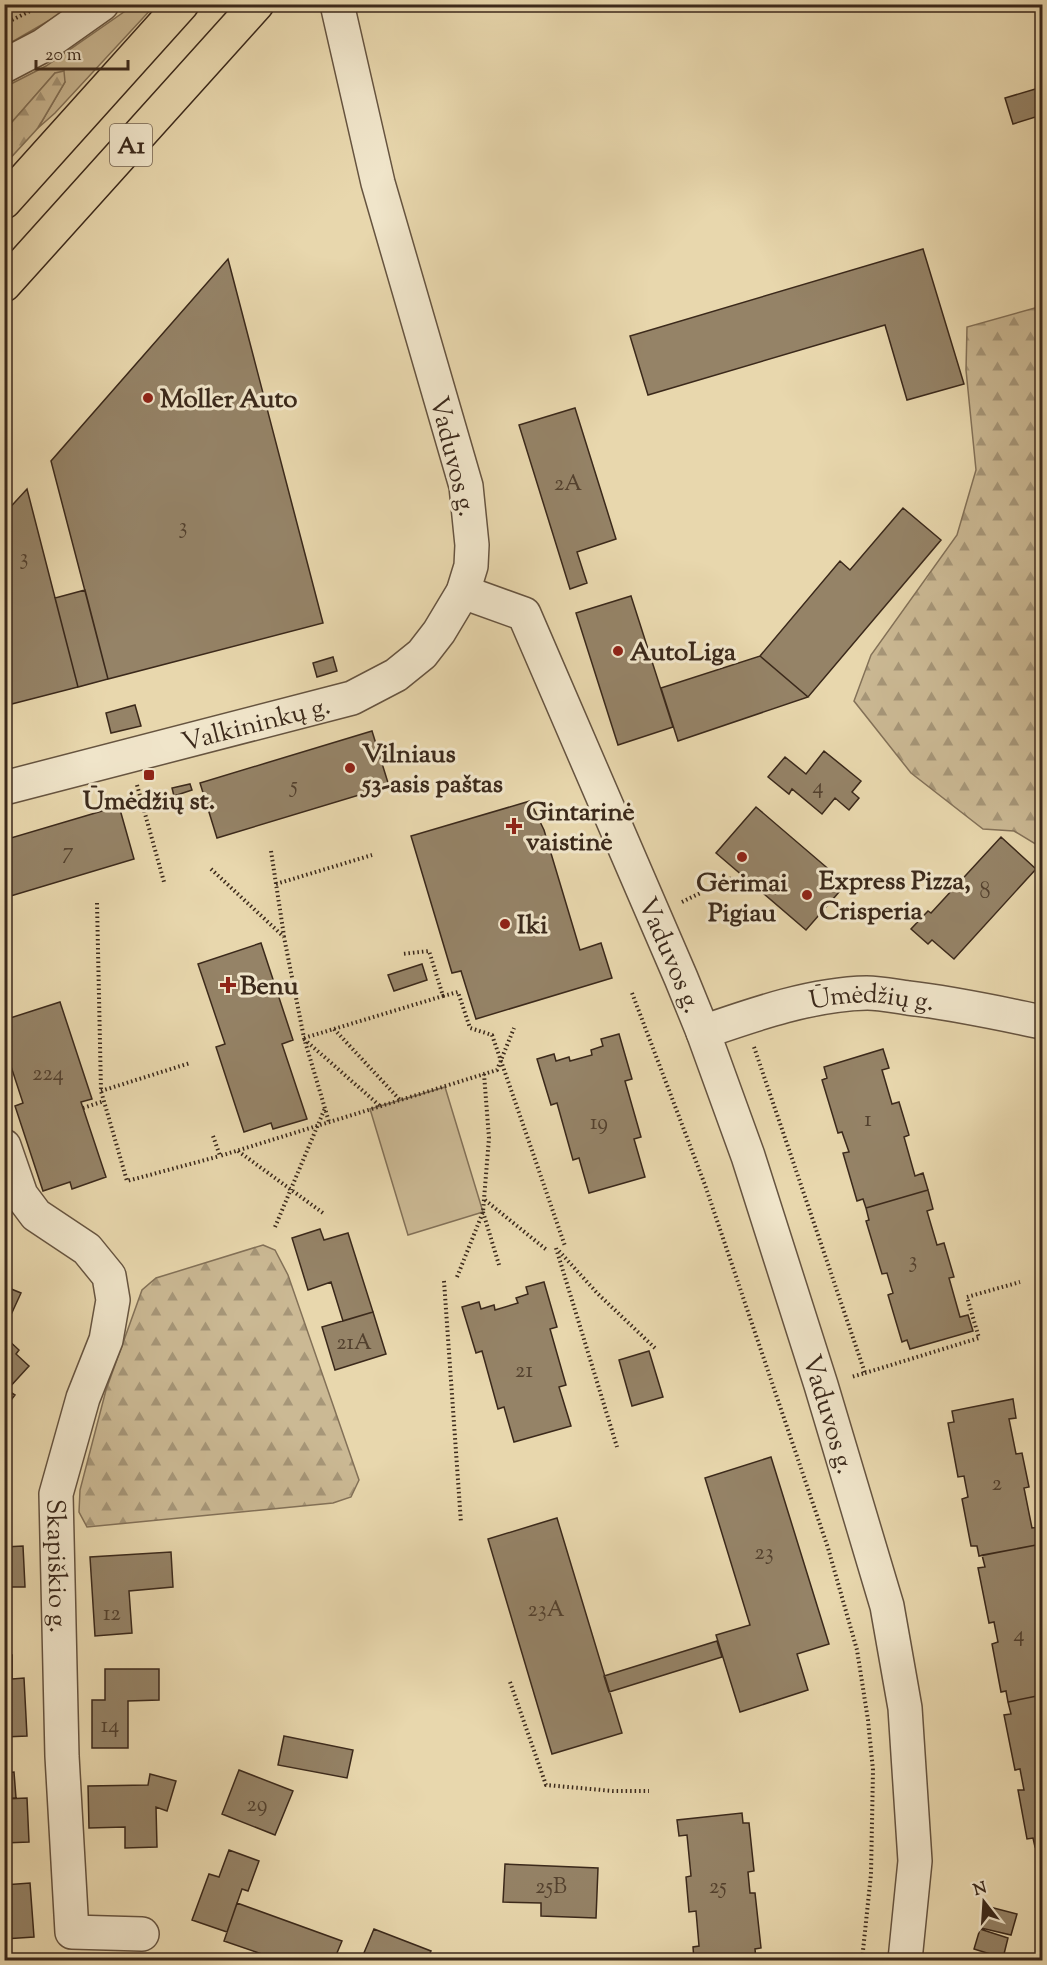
<svg xmlns="http://www.w3.org/2000/svg" width="1047" height="1965" viewBox="0 0 1047 1965" font-family="'Sorts Mill Goudy',serif">
  <style>
    .green { fill: #cbb994; stroke: #837158; stroke-width: 1.5 }
    .forest { fill: url(#forest-firs); stroke: #837158; stroke-width: 1.5 }
    .building { fill: #958367; stroke: #3b291b; stroke-width: 1.5 }
    .lines { fill: none; stroke-linecap: round; stroke-linejoin: round }
    .minor-casing { stroke: #665440; stroke-width: 36 }
    .tertiary-casing { stroke: #665440; stroke-width: 36 }
    .trunk-casing { stroke: #3b291b; stroke-width: 36 }
    .path { stroke: #3b291b; stroke-width: 4; stroke-dasharray: 1.5 3; stroke-linecap: butt }
    .minor { stroke: #f0e5ca; stroke-width: 33 }
    .tertiary { stroke: #f0e5ca; stroke-width: 33 }
    .trunk { stroke: #e8d7ad; stroke-width: 33 }
    .poi-dot { fill: #8f2418; stroke: #f0e5ca; stroke-width: 2 }
    .labels { text-anchor: middle; stroke-width: 6; stroke-linejoin: round; paint-order: stroke }
    .number-label { font-size: 22px; fill: #52402e }
    .shield { fill: #f0e5ca; stroke: #716150; stroke-width: 1.5 }
    .shield-label { font-size: 24px; font-weight: bold; fill: #3b291b }
    .poi-label { font-size: 26px; font-weight: bold; fill: #3b291b; stroke: #f0e5ca; text-anchor: start }
    .street-label { font-size: 26px; fill: #3b291b; stroke: #f0e5ca }
  </style>
  <defs>
    <pattern id="forest-firs" width="22" height="20" patternUnits="userSpaceOnUse" patternTransform="scale(1.5)"><rect width="22" height="20" fill="#cbb994"/><path d="M5 1l3.5 6h-7zM16 11l3.5 6h-7z" fill="#a69678"/></pattern>
  </defs>
  <rect width="100%" height="100%" fill="#e8d7ad"/>
  <filter id="stains"><feTurbulence type="fractalNoise" baseFrequency=".00333" numOctaves="4"/><feColorMatrix values="0 0 0 0 .2 0 0 0 0 .09 0 0 0 0 .02 0 0 0 .5 -.17"/></filter>
  <radialGradient id="worn" r=".72"><stop offset=".6" stop-color="#630" stop-opacity="0"/><stop offset="1" stop-color="#630" stop-opacity=".3"/></radialGradient>
  <path class="green" d="M5 5H76L5 46Z
    M134 5H155L55 113 38 128 65 82 55 73 5 130V87L46 66Z
    M445 1087 483 1212 408 1235 370 1109Z"/>
  <path class="forest" d="M64 71 65 82 38 128 5 164V130L55 73Z
    M1042 306V848L1014 831 983 829 911 773 854 701 871 655 957 535 976 470 966 370 967 327Z
    M263 1245 275 1250 288 1275 359 1480 351 1497 333 1503 87 1527 79 1512 80 1490 106 1390 142 1290 156 1278Z"/>
  <path class="building" d="M1042 87V115L1013 124 1005 98Z
    M923 249 964 384 907 400 885 325 648 395 630 336Z
    M228 259 323 623 108 679 51 461Z
    M575 408 616 539 577 552 587 583 570 589 519 425Z
    M27 489 78 687 4 706V514Z
    M903 508 941 540 808 697 760 656 840 561 850 570Z
    M85 590 108 679 78 687 55 598Z
    M631 596 673 727 618 745 576 613Z
    M760 656 808 697 678 741 661 688Z
    M333 657 337 671 317 677 313 663Z
    M135 705 141 726 111 733 106 713Z
    M372 731 389 786 217 838 200 783Z
    M824 751 861 781 852 792 859 798 849 810 835 798 822 814 792 789 789 794 768 777 785 757 806 774Z
    M190 784 192 790 174 796 172 788Z
    M530 801 544 830 580 950 601 943 612 978 476 1019 461 971 452 973 411 836Z
    M119 806 134 859 4 898V840Z
    M756 807 846 884 806 930 716 853Z
    M1001 837 1036 869 954 959 932 940 928 944 911 929 928 911 931 913Z
    M261 943 293 1040 282 1044 307 1119 273 1129 271 1123 244 1132 216 1047 225 1044 198 964Z
    M422 964 427 980 394 991 388 975Z
    M60 1002 92 1099 81 1102 106 1177 72 1189 70 1182 43 1191 15 1106 23 1103 4 1045V1020Z
    M619 1034 632 1079 625 1081 641 1137 634 1139 645 1177 589 1193 579 1158 573 1160 557 1103 551 1105 537 1059 554 1054 556 1061 569 1057 570 1061 592 1055 591 1050 603 1046 601 1039Z
    M883 1049 889 1068 882 1070 892 1104 899 1102 909 1135 904 1137 915 1176 923 1173 928 1190 866 1208 863 1199 857 1201 843 1153 849 1152 842 1132 838 1133 822 1080 827 1078 824 1067Z
    M928 1190 933 1209 927 1211 937 1245 944 1243 954 1277 949 1278 960 1317 968 1315 973 1331 910 1349 907 1340 902 1342 888 1295 893 1293 887 1273 882 1274 866 1221 869 1220 866 1208Z
    M320 1229 324 1240 348 1233 373 1312 343 1321 331 1282 308 1290 292 1238Z
    M544 1282 557 1327 550 1329 566 1385 559 1387 571 1426 514 1442 504 1407 498 1409 482 1351 476 1353 462 1307 479 1302 481 1309 494 1305 495 1310 518 1303 516 1298 528 1294 526 1287Z
    M4 1286 21 1293 4 1330Z
    M373 1312 386 1354 335 1370 322 1327Z
    M6 1338 19 1350 16 1354 29 1366 8 1389 4 1386Z
    M649 1351 663 1397 632 1406 619 1360Z
    M4 1388 15 1395 4 1409Z
    M1013 1399 1016 1418 1009 1419 1016 1454 1022 1453 1029 1487 1024 1488 1032 1528 1040 1527 1042 1544 979 1556 977 1546H971L962 1499 968 1497 964 1476 958 1477 948 1423 954 1422 952 1411Z
    M771 1457 829 1644 797 1654 808 1690 740 1712 716 1635 750 1625 705 1478Z
    M557 1518 622 1733 552 1754 488 1539Z
    M1042 1544V1564L1040 1565 1042 1577V1695L1008 1702 1006 1691 1001 1692 992 1644 998 1642 994 1622 989 1623 978 1568 985 1567 982 1555Z
    M23 1546 25 1587H4V1547Z
    M171 1552 173 1587 129 1591 132 1633 95 1636 90 1557Z
    M717 1641 722 1657 609 1692 604 1676Z
    M4 1655H12V1679L24 1678 27 1736 4 1737Z
    M105 1669H159V1700L128 1701V1748H92V1700H105Z
    M1042 1695V1846L1035 1847 1033 1838 1027 1839 1018 1790H1024L1020 1769 1015 1770 1004 1715 1011 1714 1008 1702Z
    M284 1736 353 1750 347 1778 278 1765Z
    M239 1770 293 1791 275 1835 222 1814Z
    M14 1772 16 1798 4 1799V1773Z
    M150 1774 176 1781 167 1811 156 1807 157 1847 125 1848V1827L89 1828 88 1786 148 1785Z
    M27 1798 29 1842 4 1843V1799Z
    M742 1813 743 1823H749L754 1871 748 1872 750 1893H755L761 1948 755 1949 756 1960H694L693 1947 699 1946 696 1911 689 1912 686 1877 691 1876 687 1835 679 1836 677 1820Z
    M229 1850 259 1861 248 1891 242 1889 227 1932 192 1920 209 1874 219 1877Z
    M505 1864 598 1868 596 1918 541 1916V1903L503 1902Z
    M30 1883 34 1937 4 1939V1885Z
    M237 1903 342 1941 334 1960H279L224 1941Z
    M986 1906 1017 1914 1011 1935 981 1928Z
    M374 1929 431 1951 427 1960H361Z
    M980 1929 1008 1938 1003 1958 974 1949Z
    M534 1954 570 1959V1960H533Z"/>
  <g class="lines">
    <defs>
      <g id="minor">
        <path id="s1" d="M463 592 524 614 681 978 703 1032 748 1156 821 1385 887 1606 905 1708 915 1861 905 1960"/>
        <path id="s2" d="M703 1032C755 1014 812 994 867 993 880 993 894 996 908 998 953 1003 998 1013 1042 1022"/>
        <path id="s3" d="M4 1146 21 1195 36 1215 87 1249 109 1276 113 1300 106 1340 83 1398 56 1494 62 1756 72 1932 142 1934"/>
      </g>
      <g id="tertiary">
        <path d="M4 66 44 45 102 4"/>
        <path id="s4" d="M4 788 352 698 396 675 422 654 439 632 463 592 471 566 472 545 466 486 378 183 337 4"/>
      </g>
      <path id="trunk" d="M4 202 182 4
        M4 285 257 4"/>
    </defs>
    <use href="#minor" class="minor-casing"/>
    <use href="#tertiary" class="tertiary-casing"/>
    <use href="#trunk" class="trunk-casing"/>
    <path class="path" d="M4 24 42 5
      M137 785 164 882
      M271 851 284 936
      M211 869 284 937 304 1038 329 1122
      M276 884 372 855
      M682 902 731 878
      M97 903 101 1091 127 1181 220 1156
      M632 993 705 1185 828 1548 857 1650 868 1720 873 1770 871 1874 862 1960
      M443 996 458 992 470 1028 492 1035 565 1246
      M334 1029 400 1100
      M304 1038 443 996 429 951 402 954
      M304 1039 380 1106
      M754 1047 865 1373 851 1377
      M101 1091 190 1063
      M83 1108 104 1101
      M213 1136 220 1156 497 1070 514 1028
      M238 1151 323 1213
      M485 1200 548 1251
      M483 1212 499 1265
      M275 1227 325 1108
      M556 1248 617 1447
      M559 1251 598 1294 656 1349
      M457 1277 483 1212 484 1199 489 1138 484 1074
      M444 1281 461 1523
      M865 1373 979 1338 967 1297 1020 1282
      M510 1682 546 1785 613 1791H649"/>
    <use href="#minor" class="minor"/>
    <use href="#tertiary" class="tertiary"/>
    <use href="#trunk" class="trunk"/>
  </g>
  <g class="poi-dot">
    <circle cx="148" cy="398" r="6"/>
    <circle cx="618" cy="651" r="6"/>
    <circle cx="350" cy="768" r="6"/>
    <rect x="143" y="769" width="12" height="12" rx="3"/>
    <path d="M511 817h6v6h6v6h-6v6h-6v-6h-6v-6h6z"/>
    <circle cx="742" cy="857" r="6"/>
    <circle cx="807" cy="895" r="6"/>
    <circle cx="505" cy="924" r="6"/>
    <path d="M225 976h6v6h6v6h-6v6h-6v-6h-6v-6h6z"/>
  </g>
  <g class="labels">
    <g class="number-label">
      <text x="568" y="490">2A</text>
      <text x="183" y="533">3</text>
      <text x="24" y="564">3</text>
      <text x="294" y="792">5</text>
      <text x="818" y="793">4</text>
      <text x="68" y="858">7</text>
      <text x="985" y="898">8</text>
      <text x="48" y="1080">224</text>
      <text x="868" y="1126">1</text>
      <text x="599" y="1129">19</text>
      <text x="913" y="1267">3</text>
      <text x="354" y="1349">21A</text>
      <text x="524" y="1377">21</text>
      <text x="997" y="1490">2</text>
      <text x="764" y="1559">23</text>
      <text x="546" y="1616">23A</text>
      <text x="112" y="1620">12</text>
      <text x="1019" y="1641">4</text>
      <text x="110" y="1732">14</text>
      <text x="257" y="1811">29</text>
      <text x="551" y="1893">25B</text>
      <text x="718" y="1893">25</text>
    </g>
    <rect class="shield" x="110" y="124" width="42" height="42" rx="4.5"/>
    <g class="shield-label">
      <text x="131" y="153">A1</text>
    </g>
    <g class="poi-label">
      <text x="160" y="407">Moller Auto</text>
      <text x="630" y="660">AutoLiga</text>
      <text x="362" y="762">Vilniaus<tspan x="362" dy="30">53-asis paštas</tspan></text>
      <text x="149" y="809" text-anchor="middle">Ūmėdžių st.</text>
      <text x="526" y="820">Gintarinė<tspan x="526" dy="30">vaistinė</tspan></text>
      <text x="819" y="889">Express Pizza,<tspan x="819" dy="30">Crisperia</tspan></text>
      <text x="742" y="891" text-anchor="middle">Gėrimai<tspan x="742" dy="30">Pigiau</tspan></text>
      <text x="517" y="933">Iki</text>
      <text x="240" y="994">Benu</text>
    </g>
    <g class="street-label">
      <text transform="translate(454 456) rotate(76)" y="9">Vaduvos g.</text>
      <text dy="9" stroke="none"><textPath href="#s4" startOffset="260">Valkininkų g.</textPath></text>
      <text dy="9" stroke="none"><textPath href="#s1" startOffset="436">Vaduvos g.</textPath></text>
      <text dy="9" stroke="none"><textPath href="#s2" startOffset="174">Ūmėdžių g.</textPath></text>
      <text dy="9" stroke="none"><textPath href="#s1" startOffset="922">Vaduvos g.</textPath></text>
      <text dy="9" stroke="none"><textPath href="#s3" startOffset="472">Skapiškio g.</textPath></text>
    </g>
  </g>
  <rect width="1047" height="1965" fill="none" stroke="#e8d7ad" stroke-width="24"/>
  <rect x="6" y="6" width="1035" height="1953" fill="none" stroke="#3b291b" stroke-width="3"/>
  <rect x="12" y="12" width="1023" height="1941" fill="none" stroke="#3b291b" stroke-width="1.5"/>
  <g transform="translate(984 1902) rotate(343)" stroke="#f0e5ca" stroke-width="4.5" paint-order="stroke">
  <path d="M0-4.5L10 22L0 15L-10 22Z" fill="#3b291b"/>
  <text y="-9" font-size="16" font-weight="bold" text-anchor="middle" fill="#3b291b">N</text>
  </g>
  <path d="M36 60v9h92v-9" fill="none" stroke="#3b291b" stroke-width="3"/>
  <text x="45" y="60" font-size="18" fill="#3b291b" stroke="#f0e5ca" stroke-width="4.5" paint-order="stroke">20 m</text>
  <rect width="100%" height="100%" filter="url(#stains)"/>
  <rect width="100%" height="100%" fill="url(#worn)"/>
</svg>
